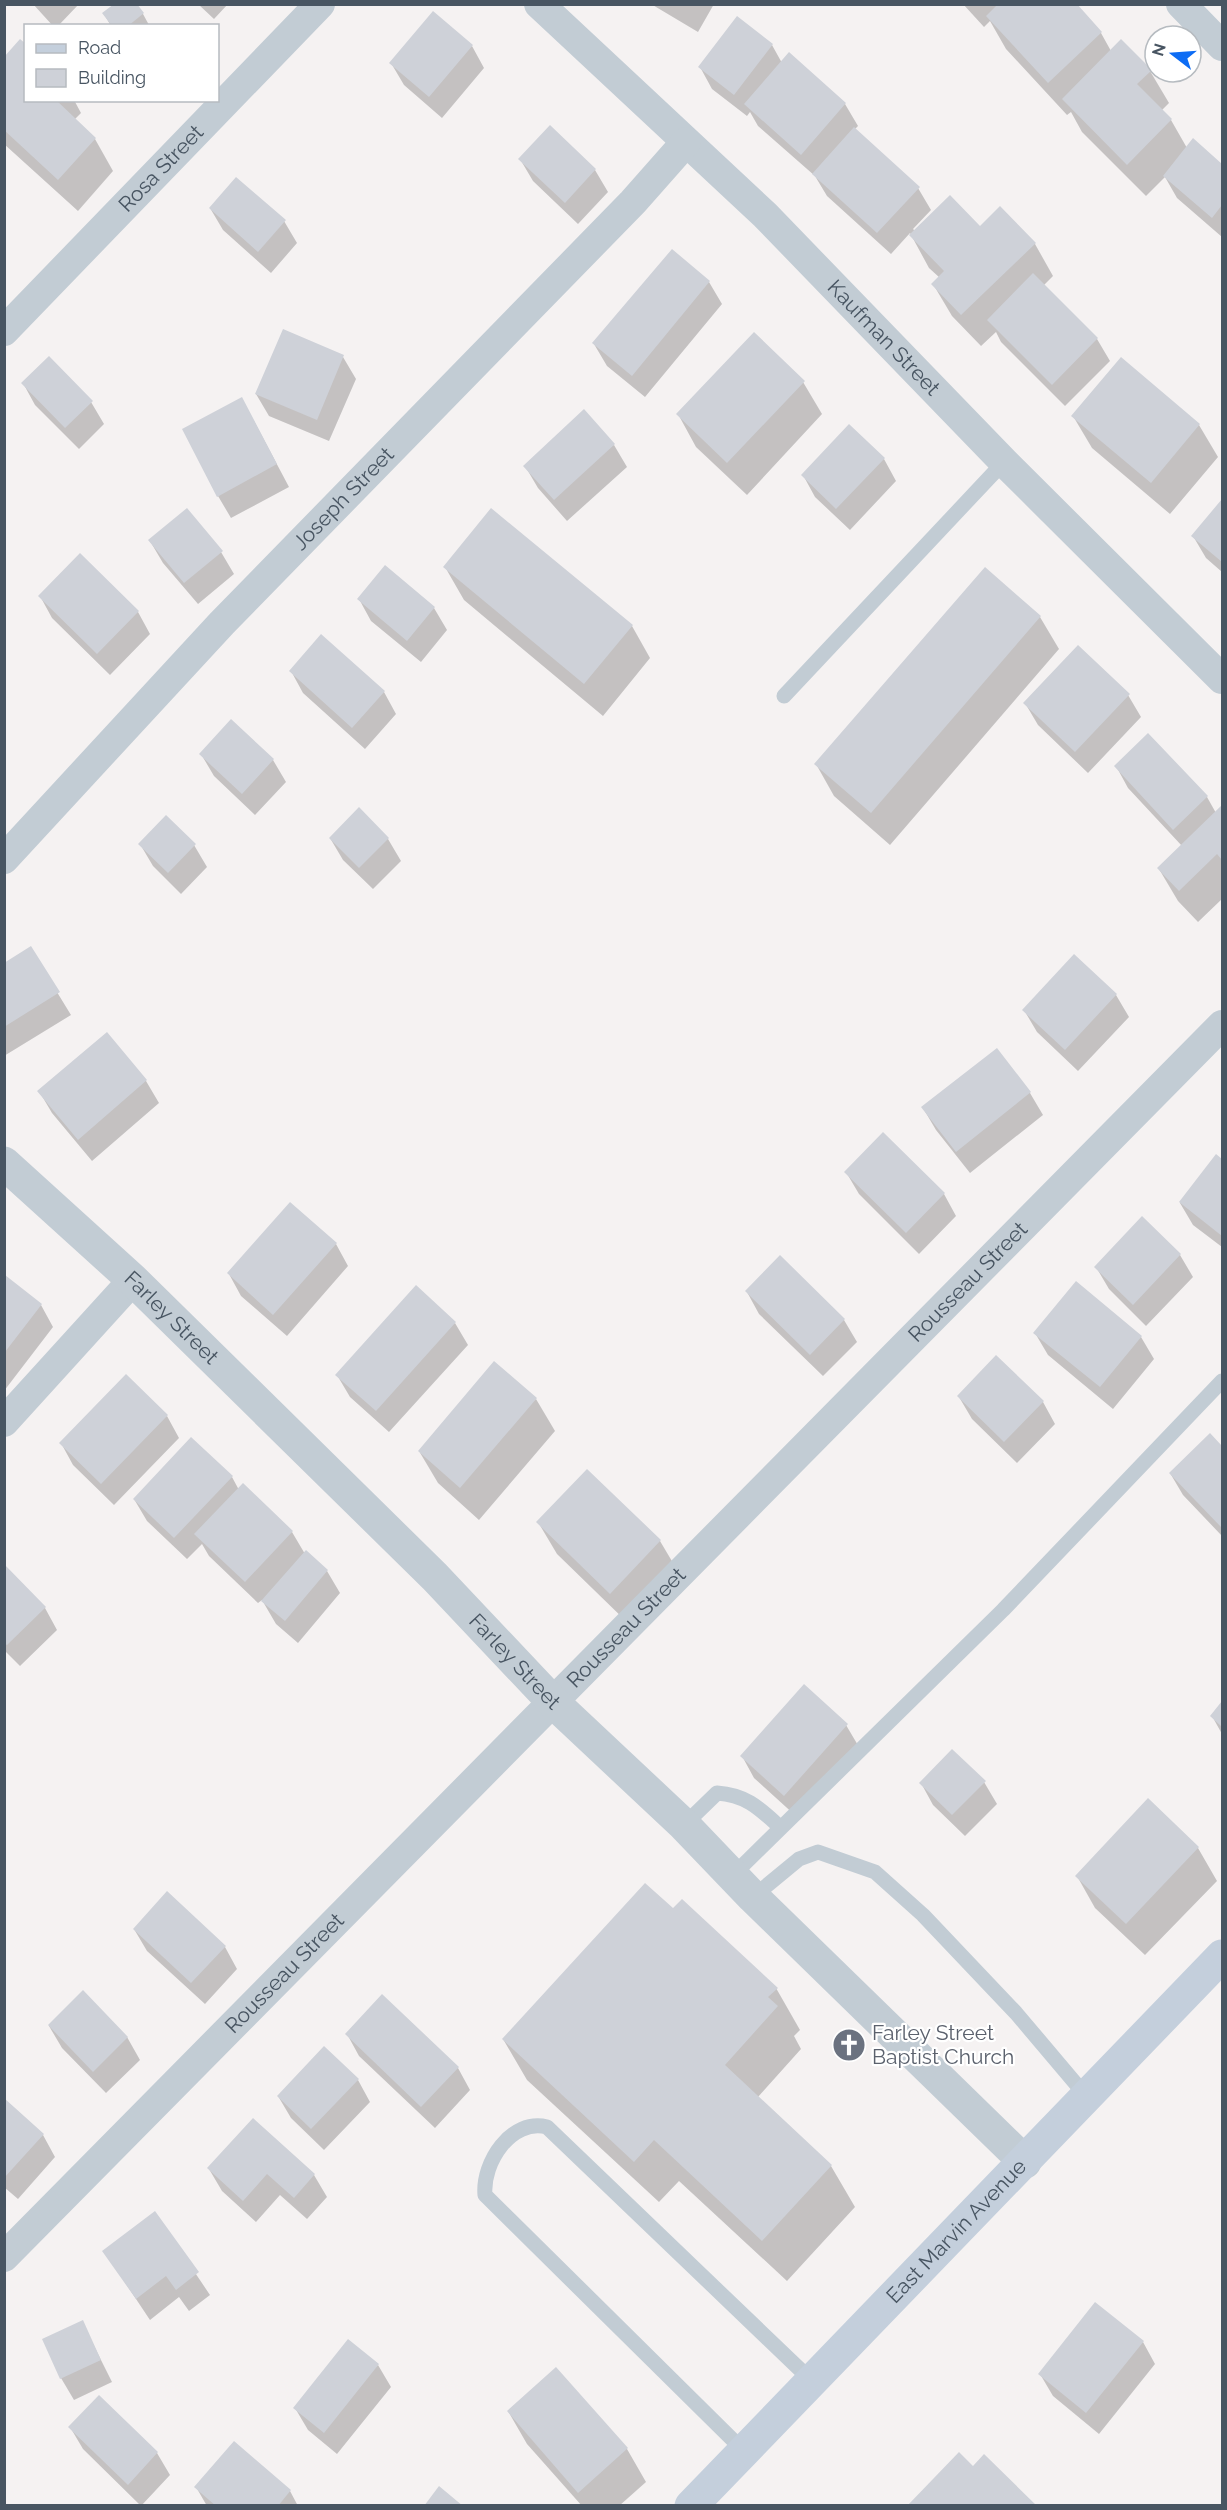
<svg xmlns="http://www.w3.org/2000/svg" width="1227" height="2510" viewBox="0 0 1227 2510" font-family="Raleway,sans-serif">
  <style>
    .shadow { fill: #0003 }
    .building { fill: #ced1d8 }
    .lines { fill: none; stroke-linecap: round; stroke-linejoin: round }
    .service { stroke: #c2ccd4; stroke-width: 15 }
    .minor { stroke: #c2ccd4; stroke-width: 30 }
    .tertiary { stroke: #c2ccd4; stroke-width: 33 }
    .secondary { stroke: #c4cfdc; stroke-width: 33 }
    .labels { text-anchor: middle; stroke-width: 4.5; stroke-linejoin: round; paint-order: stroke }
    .street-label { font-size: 21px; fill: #485562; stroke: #fff }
    .worship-label { font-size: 21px; fill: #5b616d; stroke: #fff; text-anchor: start }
  </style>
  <rect width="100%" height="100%" fill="#f5f2f2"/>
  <path class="shadow" d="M33 4H79L58 26H53Z
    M198 4H228L214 19Z
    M651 4H714L698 32Z
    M963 4H1075L1101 33 1111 51 1150 71 1169 103 1162 110 1171 120 1187 148 1194 141 1222 166V237L1177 198 1165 177 1146 196 1082 132 1071 112 1067 115 1006 49 990 21 984 27Z
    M104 14H143L149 25 111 26Z
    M772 45 782 63 845 104 858 126 855 129 918 188 931 210 913 229 915 231 980 228 1035 244 1053 276 1043 286 1097 339 1110 361 1065 406 1001 342 996 332 981 346 952 316 933 284 940 278 929 268 910 233 891 254 827 196 815 176 758 126 750 112 747 116 712 89 700 67Z
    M472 46 484 68 442 118 404 85 391 63Z
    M4 59 26 100H74L81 113 74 120 95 139 113 171 78 211 4 144Z
    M550 127 595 170 608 192 578 224 533 181 520 159Z
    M210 208 284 221 297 243 271 273 223 230Z
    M672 251 709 282 722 304 645 397 607 366 594 344Z
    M283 331 343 357 356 379 329 441 269 416 256 394Z
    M803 382 822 414 747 495 696 447 678 414Z
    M23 383 91 402 104 424 79 449 35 405Z
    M1073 416 1199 425 1218 457 1170 514 1092 448Z
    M254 421 289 487 231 518 218 496Z
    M614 445 627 467 567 521 538 488 525 466Z
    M884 459 896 481 850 530 815 497 803 475Z
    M1222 502V572L1206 558 1193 536Z
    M150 541 221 552 234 574 198 604 163 563Z
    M445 567 632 626 650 658 603 716 464 600Z
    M985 569 1040 617 1059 649 890 845 834 796 816 764Z
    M40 596 138 612 150 634 110 675 52 618Z
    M359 599 434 608 447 630 421 662 371 621Z
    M291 671 384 692 396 714 365 749 303 693Z
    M1128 695 1141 717 1088 773 1038 725 1025 703Z
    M231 721 273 760 286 782 255 815 214 776 201 754Z
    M1116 766 1207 797 1216 813 1222 807V899L1198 922 1178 901 1159 869 1182 846 1128 788Z
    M330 838 388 839 401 861 373 889 343 860Z
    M140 844 194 845 207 867 181 894 153 866Z
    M30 948 71 1015 4 1056V964Z
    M1074 956 1116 995 1129 1017 1078 1071 1037 1032 1024 1010Z
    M107 1034 146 1081 159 1103 92 1161 52 1113 39 1091Z
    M997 1050 1030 1093 1043 1115 970 1173 936 1130 923 1108Z
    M883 1134 944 1194 956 1216 919 1254 859 1194 846 1172Z
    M1216 1156 1222 1161V1247L1193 1225 1180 1203Z
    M1142 1218 1180 1255 1193 1277 1146 1326 1109 1289 1096 1267Z
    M336 1244 348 1266 287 1336 241 1296 229 1274Z
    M4 1277 41 1305 53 1327 4 1391Z
    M1077 1283 1141 1337 1154 1359 1113 1409 1048 1355 1035 1333Z
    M747 1292 844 1320 857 1342 823 1376 759 1314Z
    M455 1323 468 1345 389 1432 350 1397 337 1375Z
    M959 1397 1043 1402 1055 1424 1017 1463 972 1419Z
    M536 1399 555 1431 479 1520 438 1483 419 1451Z
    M167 1416 179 1438 114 1505 73 1465 61 1443Z
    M1210 1435 1222 1448V1536L1183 1495 1170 1473Z
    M587 1471 660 1541 679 1573 630 1625 557 1554 538 1522Z
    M232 1477 239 1490 243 1486 292 1532 305 1554 327 1571 340 1593 298 1643 276 1624 262 1600 258 1603 209 1556 202 1544 187 1559 147 1521 134 1499Z
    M4 1566 45 1608 57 1630 20 1666 4 1650Z
    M1222 1704V1734L1212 1716Z
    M846 1725 859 1747 797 1817 754 1778 742 1756Z
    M984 1782 997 1804 965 1836 933 1805 921 1783Z
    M1148 1800 1198 1848 1217 1881 1145 1955 1095 1908 1077 1876Z
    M673 1911 776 1988 800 2030 794 2036 801 2049 758 2097 831 2166 855 2207 787 2281 679 2181 659 2202 527 2080 503 2039Z
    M134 1929 225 1947 237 1969 205 2004 147 1951Z
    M49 2026 127 2037 140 2060 106 2093 62 2048Z
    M347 2034 458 2068 470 2090 435 2128 359 2056Z
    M358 2080 370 2102 324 2150 291 2118 278 2096Z
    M4 2100 43 2135 55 2157 18 2199 4 2187Z
    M209 2169 314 2175 327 2197 307 2219 280 2195 256 2222 222 2191Z
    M155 2213 210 2295 189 2311 179 2297 150 2320 104 2251Z
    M82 2322 112 2382 74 2400 61 2378Z
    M1143 2342 1155 2364 1099 2434 1053 2396 1040 2374Z
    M378 2365 391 2387 337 2454 308 2430 295 2408Z
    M556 2369 627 2449 646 2482 619 2506H582L527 2444 508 2411Z
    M99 2397 157 2453 170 2475 141 2506 83 2449 70 2427Z
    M196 2487 290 2491 298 2506H207Z"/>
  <path class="building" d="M114 4H137L144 13 128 26H112L102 13Z
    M998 4H1077L1102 32 1048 83 986 16Z
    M433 11 473 45 429 97 389 63Z
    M737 16 773 44 734 95 698 67Z
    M20 39 26 44V100H56L96 138 58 180 4 130V57Z
    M1121 39 1152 70 1137 84 1172 119 1127 165 1062 99Z
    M789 52 846 103 801 155 744 104Z
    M550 125 596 169 565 203 518 159Z
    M854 127 920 187 877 233 812 174Z
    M1193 138 1222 164V205L1212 218 1163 176Z
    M236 177 286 220 258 252 209 208Z
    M950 195 980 226 1000 206 1036 243 961 315 931 284 944 271 909 235Z
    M672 249 710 281 632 376 592 343Z
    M1033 273 1098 338 1052 385 987 320Z
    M283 329 344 355 317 420 255 394Z
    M754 332 805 381 727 463 676 414Z
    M49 356 93 401 65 428 21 383Z
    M1121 357 1200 424 1151 483 1071 416Z
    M242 397 277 464 217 497 182 429Z
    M584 409 615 444 554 500 523 466Z
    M849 424 885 458 836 509 801 475Z
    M1222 499V562L1191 536Z
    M187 508 223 551 184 583 148 540Z
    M491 508 633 625 584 684 443 567Z
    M80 553 139 611 97 654 38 596Z
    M385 565 435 607 407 641 357 599Z
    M985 567 1041 616 871 813 814 764Z
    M321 634 385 691 352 728 289 671Z
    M1078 645 1130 694 1075 752 1023 703Z
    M231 719 274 759 242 794 199 754Z
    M1148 733 1208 796 1173 830 1114 766Z
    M1222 805V860L1217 854 1179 891 1157 868Z
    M359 807 389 838 359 868 329 838Z
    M166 815 196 844 168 873 138 844Z
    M31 946 60 992 4 1027V963Z
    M1074 954 1117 994 1065 1050 1022 1010Z
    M107 1032 147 1080 78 1140 37 1091Z
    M997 1048 1031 1092 956 1152 921 1107Z
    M883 1132 945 1193 906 1233 844 1172Z
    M1216 1154 1222 1159V1236L1179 1202Z
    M290 1202 337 1243 273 1315 227 1273Z
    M1142 1216 1181 1254 1133 1305 1094 1267Z
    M780 1255 845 1319 810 1355 745 1291Z
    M5 1275 42 1304 5 1352Z
    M1076 1281 1142 1336 1100 1387 1033 1333Z
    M416 1285 456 1322 376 1411 335 1375Z
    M996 1355 1044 1401 1004 1442 957 1396Z
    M494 1361 537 1398 460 1488 418 1451Z
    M126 1374 168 1415 101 1484 59 1443Z
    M1210 1433 1222 1446 1221 1527 1169 1473Z
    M191 1437 233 1476 174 1538 133 1499Z
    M587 1469 661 1540 610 1594 536 1522Z
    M243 1483 293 1531 245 1582 194 1534Z
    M306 1550 328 1570 285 1621 261 1601Z
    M4 1564 46 1607 7 1645 4 1643Z
    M804 1684 848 1724 784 1796 740 1756Z
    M1222 1701V1727L1210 1716Z
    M952 1749 986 1781 952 1815 919 1783Z
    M1148 1798 1199 1847 1126 1924 1075 1876Z
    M645 1883 673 1908 682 1899 778 1988 768 1997 778 2006 725 2065 832 2165 762 2241 654 2140 634 2162 502 2039Z
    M167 1891 226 1946 191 1983 133 1929Z
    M83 1990 128 2037 93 2072 48 2025Z
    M382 1994 459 2067 421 2107 345 2034Z
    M324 2046 359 2079 311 2129 277 2096Z
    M4 2098 44 2134 4 2178Z
    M253 2118 315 2174 294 2198 267 2174 243 2201 207 2168Z
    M155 2211 199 2272 176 2290 166 2276 136 2299 102 2251Z
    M1095 2302 1144 2341 1086 2413 1038 2374Z
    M83 2320 101 2360 60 2379 42 2339Z
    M348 2339 379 2364 324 2433 293 2408Z
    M556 2367 628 2448 578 2493 507 2411Z
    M99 2395 158 2452 128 2485 68 2427Z
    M234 2441 291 2490 278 2506H216L194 2487Z
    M959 2452 973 2466 984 2454 1037 2506H907Z
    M439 2486 463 2506H424Z"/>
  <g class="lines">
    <path class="service" d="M784 696 1004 462
      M684 1825 717 1793C747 1795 760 1809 781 1828
      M732 1876 1003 1610 1222 1381
      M753 1897 799 1859 818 1852 875 1872 923 1915 1016 2013 1087 2097
      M744 2451 485 2195C482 2163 511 2118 547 2127L812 2381"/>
    <g class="minor">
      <path id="s1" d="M539 4 765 215 1004 462 1222 679"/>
      <path d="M1181 4 1222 46"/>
      <path id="s2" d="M4 331 320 4"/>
      <path id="s3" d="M4 859 222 623 633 202 686 142"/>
      <path d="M4 1422 133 1280"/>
      <path id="s4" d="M4 2257 1222 1025"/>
    </g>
    <path class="tertiary" id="s5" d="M4 1163 133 1280 435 1577 554 1703 684 1825 753 1897 1025 2162"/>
    <path class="secondary" id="s6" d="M691 2506 1222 1956"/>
  </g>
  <defs>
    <symbol id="church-disc" viewBox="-11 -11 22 22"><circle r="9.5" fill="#6b7280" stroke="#fff"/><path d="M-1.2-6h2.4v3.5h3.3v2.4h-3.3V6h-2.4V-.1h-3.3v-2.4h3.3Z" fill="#fff"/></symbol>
  </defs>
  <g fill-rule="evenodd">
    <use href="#church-disc" x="830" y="2026" width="38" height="38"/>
  </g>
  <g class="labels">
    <g class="street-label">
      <text dy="7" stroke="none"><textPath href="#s2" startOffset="226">Rosa Street</textPath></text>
      <text dy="7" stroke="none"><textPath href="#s1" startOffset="480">Kaufman Street</textPath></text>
      <text dy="7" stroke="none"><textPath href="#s3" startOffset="495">Joseph Street</textPath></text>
      <text dy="7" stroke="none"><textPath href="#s4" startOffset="1371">Rousseau Street</textPath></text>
      <text dy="7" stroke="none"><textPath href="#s5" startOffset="228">Farley Street</textPath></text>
      <text dy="7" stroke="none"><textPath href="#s4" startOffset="885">Rousseau Street</textPath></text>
      <text dy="7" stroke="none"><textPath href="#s5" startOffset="714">Farley Street</textPath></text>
      <text dy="7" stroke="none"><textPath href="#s4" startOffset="399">Rousseau Street</textPath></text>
      <text dy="7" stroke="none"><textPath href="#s6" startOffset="382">East Marvin Avenue</textPath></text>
    </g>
    <g class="worship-label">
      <text x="872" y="2040">Farley Street<tspan x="872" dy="24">Baptist Church</tspan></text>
    </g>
  </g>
  <rect width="1227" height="2510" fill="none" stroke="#485562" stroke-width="12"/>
  <rect x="24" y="24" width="195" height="78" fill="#ffffff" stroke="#b6bbc0" stroke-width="1.5"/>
  <rect x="36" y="44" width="30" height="9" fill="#c4cfdc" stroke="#b6bbc0" stroke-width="1.5"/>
  <text x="78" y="54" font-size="18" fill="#485562">Road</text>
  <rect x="36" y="69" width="30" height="18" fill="#ced1d8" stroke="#b6bbc0" stroke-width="1.5"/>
  <text x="78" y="84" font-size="18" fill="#485562">Building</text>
  <g transform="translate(1173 54) rotate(287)"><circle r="28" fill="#ffffff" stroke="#b6bbc0" stroke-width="1.5"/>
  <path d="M0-4.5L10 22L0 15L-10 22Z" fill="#0d6cf4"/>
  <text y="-9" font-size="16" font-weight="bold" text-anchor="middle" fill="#485562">N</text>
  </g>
</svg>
